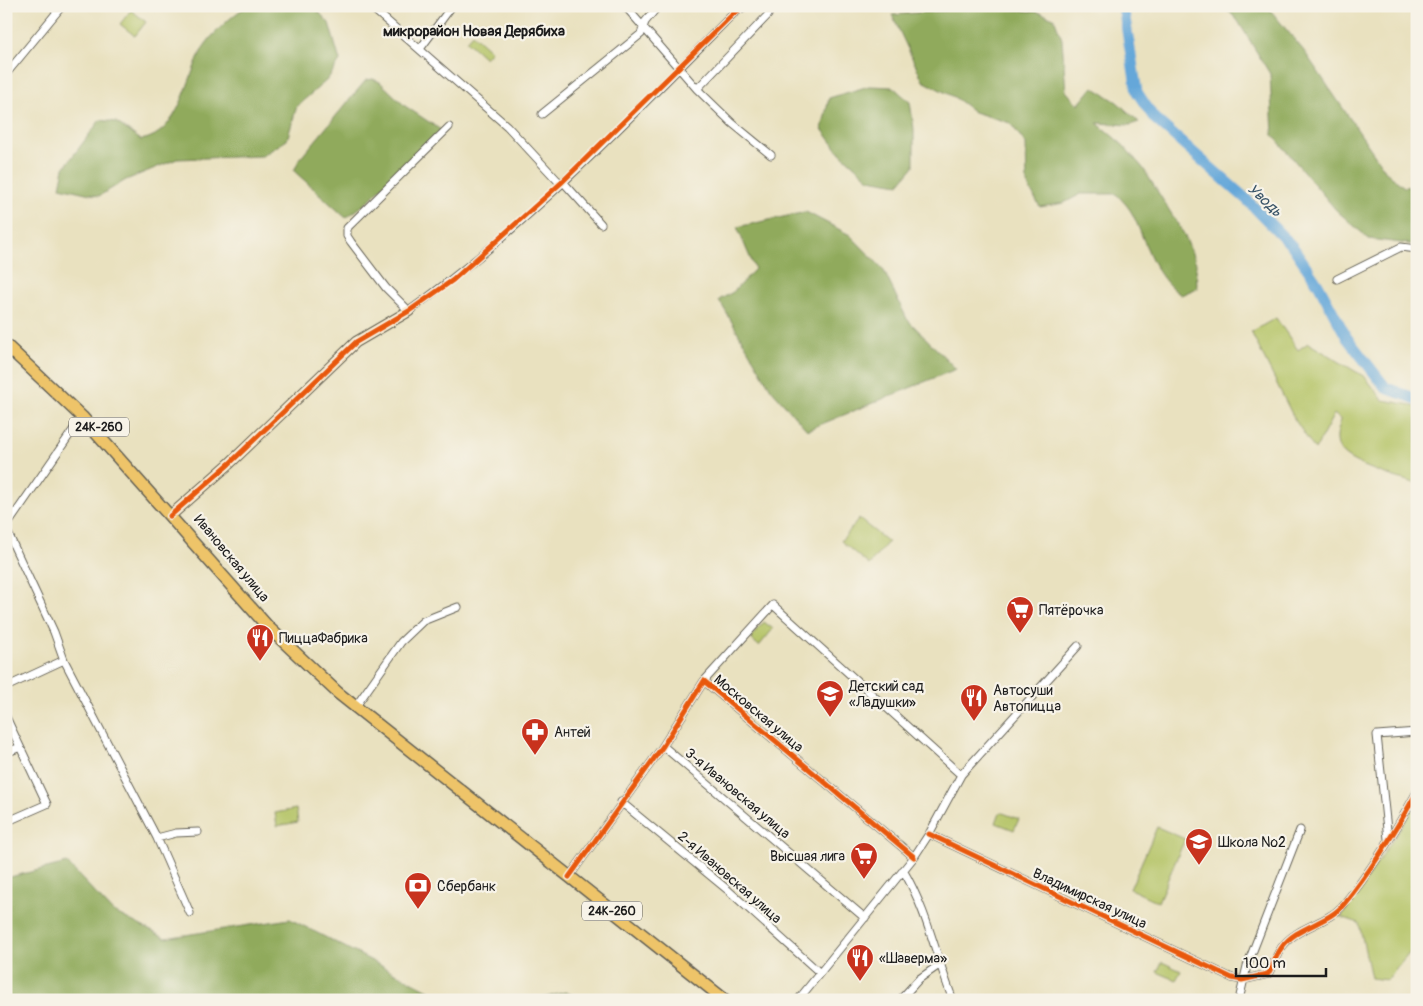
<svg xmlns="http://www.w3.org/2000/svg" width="1423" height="1006" viewBox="0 0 1423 1006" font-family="Pangolin,sans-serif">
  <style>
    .green { fill: #b5c467; stroke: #687042 }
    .forest { fill: #90aa5c; stroke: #56633c }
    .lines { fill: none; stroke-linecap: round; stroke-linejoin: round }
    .river { stroke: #65a7d9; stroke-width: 11 }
    .street-casing { stroke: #646155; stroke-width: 9 }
    .secondary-casing { stroke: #646155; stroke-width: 12 }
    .primary-casing { stroke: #646155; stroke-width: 14 }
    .street { stroke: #fff; stroke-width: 7 }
    .secondary { stroke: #f8e7c3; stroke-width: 10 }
    .primary { stroke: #eec469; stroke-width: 11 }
    .cycleway-casing { stroke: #f7f3e8; stroke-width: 8 }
    .cycleway { stroke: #e8590c; stroke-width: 5 }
    .labels { text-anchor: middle; stroke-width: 4.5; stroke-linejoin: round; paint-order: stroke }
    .shield { fill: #f7f3e8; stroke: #5e5c59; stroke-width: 1 }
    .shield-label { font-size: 12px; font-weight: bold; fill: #1c1c1c }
    .street-label { font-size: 14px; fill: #1c1c1c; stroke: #f7f3e8 }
    .poi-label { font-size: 14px; fill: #1c1c1c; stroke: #f7f3e8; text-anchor: start }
    .neighbourhood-label { font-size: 15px; font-weight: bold; fill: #1c1c1c; stroke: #f7f3e8 }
    .water-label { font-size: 15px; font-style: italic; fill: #395468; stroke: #f7f3e8 }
  </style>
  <rect width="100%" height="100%" fill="#f7f3e8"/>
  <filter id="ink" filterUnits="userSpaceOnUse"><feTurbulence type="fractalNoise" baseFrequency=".02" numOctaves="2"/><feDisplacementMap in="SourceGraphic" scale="10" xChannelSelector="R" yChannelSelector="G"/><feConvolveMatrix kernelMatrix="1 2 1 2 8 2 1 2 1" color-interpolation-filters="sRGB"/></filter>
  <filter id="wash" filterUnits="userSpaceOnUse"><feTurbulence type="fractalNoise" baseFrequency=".0096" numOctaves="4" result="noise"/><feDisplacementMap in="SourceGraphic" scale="20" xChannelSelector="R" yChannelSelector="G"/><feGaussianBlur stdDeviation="1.12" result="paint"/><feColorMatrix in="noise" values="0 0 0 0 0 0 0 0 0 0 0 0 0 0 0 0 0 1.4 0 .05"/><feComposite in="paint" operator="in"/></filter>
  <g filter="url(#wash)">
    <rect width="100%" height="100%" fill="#e9e1bf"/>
    <path class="green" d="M131 10 146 22 135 36 120 24Z
      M472 34 491 51 485 58 466 41Z
      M1276 318 1298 350 1308 343 1365 377 1383 400 1417 406V484C1399 478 1349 465 1340 450 1334 439 1338 430 1341 420L1334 414 1315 450 1295 420 1251 332Z
      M859 519 888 542 869 565 841 541Z
      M764 622 773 629 759 646 750 638Z
      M1417 803V944L1387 980 1371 978 1359 923 1341 917Z
      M296 809 298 822 277 826 275 813Z
      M1000 812 1019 819 1014 830 996 823Z
      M1157 827 1185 839 1158 902 1130 889Z
      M1162 962 1181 971 1176 980 1157 972Z"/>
    <path class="forest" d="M248 6H313L329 23 340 61 327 80 297 106 287 140 262 156 177 159 126 180 99 196 60 187 64 168 100 120 116 122 141 140C181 133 186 78 203 48 211 35 235 12 248 6Z
      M1224 6H1267L1304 51 1387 173 1404 187 1417 186V245L1369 239 1336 210 1273 135 1270 74 1238 21Z
      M987 7 1038 12 1054 18 1062 39 1066 91 1078 105 1093 87 1117 102 1139 122 1130 125 1097 123 1123 145 1143 168 1184 234 1196 263 1197 288 1181 295C1153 276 1147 244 1133 215 1129 207 1122 200 1116 194H1081L1064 203 1040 207 1027 184 1026 144 1010 123 974 112 954 97 923 81 892 15Z
      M373 79 380 82 405 106 441 130 365 204 346 218 294 171 299 160 366 80Z
      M869 86 893 87 910 102 914 129V166L899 184 869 179 840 153 822 129 829 98Z
      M806 212 850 235 883 269 907 319 956 369 807 430 771 389 719 300 733 292 755 269 737 227Z
      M67 863 112 911 165 938 290 919 448 1000H6V878Z
      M565 992 584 1000H537Z"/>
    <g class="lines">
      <path class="river" d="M1123 6 1137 92 1154 118 1245 198 1293 247 1318 284 1347 338 1386 388 1417 399"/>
    </g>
  </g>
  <g filter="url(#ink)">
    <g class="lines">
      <defs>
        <path id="street" d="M370 6 507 126 557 180 565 184 601 224
          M625 6 697 89 732 123 771 155
          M420 49 452 6
          M6 74 62 6
          M697 89 768 15
          M542 114 641 34 645 22 658 6
          M449 127 347 228V236L351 242 386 288 409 311C528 226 630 117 733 14L745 6
          M1337 279 1401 247 1417 249
          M6 527 82 417
          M6 529 54 632 64 660 157 838 190 913
          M704 681 773 605 961 775
          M6 687 64 660
          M356 706 401 642 423 621 458 607
          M6 717 47 804 6 822
          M663 746 865 918
          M6 753 20 747
          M621 802 729 891 820 973
          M929 834 1232 978 1242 980 1268 974C1273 966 1276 955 1282 947 1297 926 1328 924 1344 904 1372 870 1396 830 1417 792
          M157 838 176 833 198 832
          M1388 839 1377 735 1417 732
          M903 870C927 910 936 957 953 1000
          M569 877 663 746 704 681 914 857
          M798 1000 914 857 929 834 961 775 1078 646
          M900 1000 919 979 939 965
          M1239 1000 1247 966 1300 830"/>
        <path id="secondary" d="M170 516 229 464 356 342 409 311"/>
        <path id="primary" d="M6 345 82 417 268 627 338 693 725 1000"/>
      </defs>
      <use href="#street" class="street-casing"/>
      <use href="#secondary" class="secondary-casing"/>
      <use href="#primary" class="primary-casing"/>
      <use href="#street" class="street"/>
      <use href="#secondary" class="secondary"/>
      <use href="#primary" class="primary"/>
      <defs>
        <path id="cycleway" d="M170 516 229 464 356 342 409 311 453 280 561 183 733 14 745 6
          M929 834 1232 978 1242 980 1268 974C1273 966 1276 955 1282 947 1297 926 1328 924 1344 904 1372 870 1396 830 1417 792
          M569 877 663 746 704 681 914 857"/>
      </defs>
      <use href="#cycleway" class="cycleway-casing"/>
      <use href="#cycleway" class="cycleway"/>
    </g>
  </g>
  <defs>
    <symbol id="supermarket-pin" viewBox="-11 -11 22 30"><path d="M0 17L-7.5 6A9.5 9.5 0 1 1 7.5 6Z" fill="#c8321e" stroke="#f7f3e8"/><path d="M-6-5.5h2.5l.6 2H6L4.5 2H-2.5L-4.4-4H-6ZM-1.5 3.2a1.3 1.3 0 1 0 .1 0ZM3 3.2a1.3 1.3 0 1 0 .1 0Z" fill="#fff"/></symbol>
    <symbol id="restaurant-pin" viewBox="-11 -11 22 30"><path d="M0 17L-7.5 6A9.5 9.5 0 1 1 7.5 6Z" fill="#c8321e" stroke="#f7f3e8"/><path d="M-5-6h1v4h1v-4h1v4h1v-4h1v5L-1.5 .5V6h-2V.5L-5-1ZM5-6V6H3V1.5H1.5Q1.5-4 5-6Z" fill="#fff"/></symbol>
    <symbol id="school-pin" viewBox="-11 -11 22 30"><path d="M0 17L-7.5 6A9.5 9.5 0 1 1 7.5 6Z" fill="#c8321e" stroke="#f7f3e8"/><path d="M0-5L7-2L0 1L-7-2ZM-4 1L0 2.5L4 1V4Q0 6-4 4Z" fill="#fff"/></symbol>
    <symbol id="pharmacy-pin" viewBox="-11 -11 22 30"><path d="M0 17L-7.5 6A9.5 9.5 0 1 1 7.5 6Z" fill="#c8321e" stroke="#f7f3e8"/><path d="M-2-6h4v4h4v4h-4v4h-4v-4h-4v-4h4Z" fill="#fff"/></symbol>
    <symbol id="bank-pin" viewBox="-11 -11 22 30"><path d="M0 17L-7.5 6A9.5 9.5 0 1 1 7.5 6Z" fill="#c8321e" stroke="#f7f3e8"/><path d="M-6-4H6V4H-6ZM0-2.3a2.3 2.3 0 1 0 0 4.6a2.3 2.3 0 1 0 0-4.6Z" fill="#fff"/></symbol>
  </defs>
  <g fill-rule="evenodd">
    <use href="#supermarket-pin" x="1004" y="594" width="32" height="43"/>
    <use href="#restaurant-pin" x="244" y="622" width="32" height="43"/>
    <use href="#school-pin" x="814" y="678" width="32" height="43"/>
    <use href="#restaurant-pin" x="958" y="682" width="32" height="43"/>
    <use href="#pharmacy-pin" x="519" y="716" width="32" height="43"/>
    <use href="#school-pin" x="1183" y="826" width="32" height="43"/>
    <use href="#supermarket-pin" x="848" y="840" width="32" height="43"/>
    <use href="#bank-pin" x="402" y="870" width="32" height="43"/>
    <use href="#restaurant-pin" x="844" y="942" width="32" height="43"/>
  </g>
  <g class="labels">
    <g class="shield">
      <rect x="69" y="417.5" width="60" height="19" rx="4"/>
      <rect x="582" y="901.5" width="60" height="19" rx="4"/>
    </g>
    <g class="shield-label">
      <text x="99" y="431">24К-260</text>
      <text x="612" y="915">24К-260</text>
    </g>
    <g class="street-label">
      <text transform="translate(232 558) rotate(50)" y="5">Ивановская улица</text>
      <text transform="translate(759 713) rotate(40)" y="5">Московская улица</text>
      <text transform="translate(738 793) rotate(40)" y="5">3-я Ивановская улица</text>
      <text transform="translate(730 877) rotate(41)" y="5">2-я Ивановская улица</text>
      <text transform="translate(1090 898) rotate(25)" y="5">Владимирская улица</text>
    </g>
    <g class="poi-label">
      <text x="1039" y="615">Пятёрочка</text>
      <text x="279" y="643">ПиццаФабрика</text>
      <text x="849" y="691">Детский сад<tspan x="849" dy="16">«Ладушки»</tspan></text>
      <text x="993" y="695">Автосуши<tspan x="993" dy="16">Автопицца</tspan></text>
      <text x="554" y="737">Антей</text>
      <text x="1218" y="847">Школа №2</text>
      <text x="845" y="861" text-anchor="end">Высшая лига</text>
      <text x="437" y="891">Сбербанк</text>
      <text x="879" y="963">«Шаверма»</text>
    </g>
    <g class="neighbourhood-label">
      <text x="474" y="36">микрорайон Новая Дерябиха</text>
    </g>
    <g class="water-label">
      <text transform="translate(1265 200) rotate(43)" y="5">Уводь</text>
    </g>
  </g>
  <rect width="1423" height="1006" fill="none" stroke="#f7f3e8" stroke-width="25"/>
  <path d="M1236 968v8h90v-8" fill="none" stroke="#1c1c1c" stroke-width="2.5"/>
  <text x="1243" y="968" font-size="15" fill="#1c1c1c" stroke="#f7f3e8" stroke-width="4" paint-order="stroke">100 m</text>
</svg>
